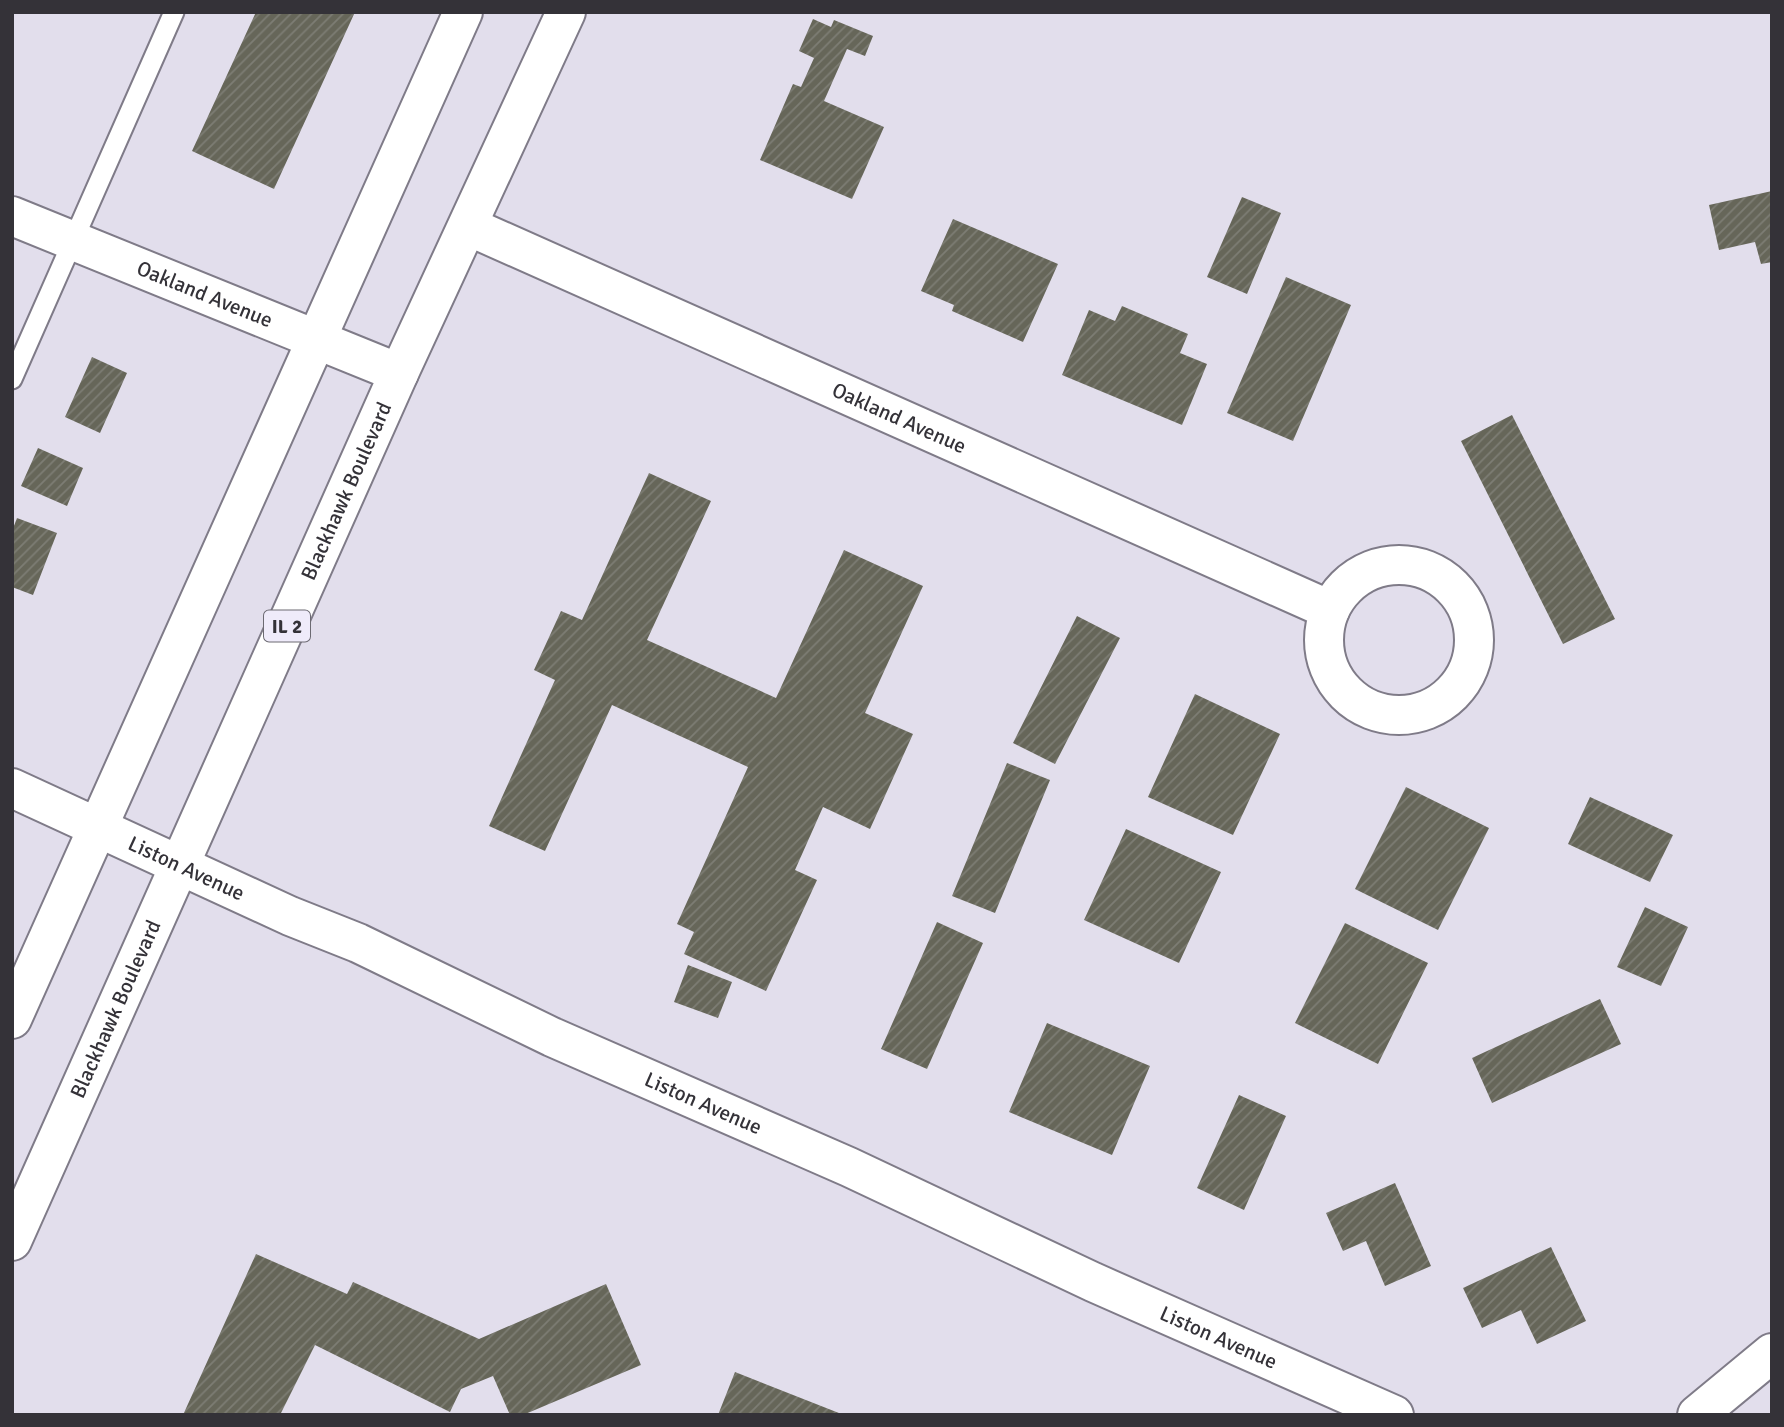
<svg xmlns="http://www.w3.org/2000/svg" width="1784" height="1427" viewBox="0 0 1784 1427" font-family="Signika,sans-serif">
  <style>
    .building { fill: url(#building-hatch) }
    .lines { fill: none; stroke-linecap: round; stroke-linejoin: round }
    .lane-casing { stroke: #7f7b88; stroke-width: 23 }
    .street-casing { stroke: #7f7b88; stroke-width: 42 }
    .primary-casing { stroke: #7f7b88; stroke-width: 42 }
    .lane { stroke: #fff; stroke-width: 19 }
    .street { stroke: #fff; stroke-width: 38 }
    .primary { stroke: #fff; stroke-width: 38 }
    .labels { text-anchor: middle; stroke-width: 7; stroke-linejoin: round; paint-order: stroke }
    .shield { fill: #efebfa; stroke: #6c6a72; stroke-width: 2 }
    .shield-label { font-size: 19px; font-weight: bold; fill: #343238 }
    .street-label { font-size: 21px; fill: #343238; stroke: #efebfa }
  </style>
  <defs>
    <pattern id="building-hatch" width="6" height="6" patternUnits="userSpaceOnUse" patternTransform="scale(1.75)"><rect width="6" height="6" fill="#666659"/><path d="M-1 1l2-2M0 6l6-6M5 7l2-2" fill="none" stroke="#7d7d74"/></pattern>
  </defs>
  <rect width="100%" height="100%" fill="#e2deec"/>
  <path class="building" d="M256 12H355L274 189 192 151Z
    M813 19 831 27 834 20 873 36 865 56 847 49 824 101 884 127 852 199 760 160 793 84 801 87 814 58 799 51Z
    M1772 191V262L1761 264 1755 242 1719 250 1709 205Z
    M1242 197 1281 213 1247 294 1207 277Z
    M953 219 1058 264 1023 342 952 311 954 305 921 291Z
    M1286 277 1351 305 1293 441 1227 413Z
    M1122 306 1188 334 1180 353 1207 364 1182 425 1062 375 1089 310 1115 321Z
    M92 357 127 373 100 433 65 417Z
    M1512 415 1615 619 1563 644 1461 441Z
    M38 448 83 468 67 506 21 486Z
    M649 473 711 501 647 640 776 698 844 550 923 586 865 713 913 734 870 829 823 807 795 870 817 880 766 991 684 954 694 932 677 924 748 767 612 705 545 851 489 826 555 680 534 670 561 611 582 620Z
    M17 518 57 533 33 595 12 587V531Z
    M1077 616 1120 638 1055 764 1013 743Z
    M1195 694 1280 734 1233 835 1148 797Z
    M1007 763 1050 780 995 913 952 896Z
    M1406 787 1489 828 1438 930 1355 889Z
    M1590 797 1673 835 1650 882 1568 844Z
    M1126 829 1221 872 1179 963 1084 920Z
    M1645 907 1688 927 1661 986 1617 967Z
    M937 922 983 943 927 1069 881 1049Z
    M1345 923 1428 963 1378 1064 1295 1023Z
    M688 965 732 982 718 1018 674 1002Z
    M1600 999 1621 1044 1492 1103 1472 1058Z
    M1047 1023 1150 1066 1112 1155 1009 1112Z
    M1239 1095 1286 1116 1244 1210 1197 1188Z
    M1395 1183 1431 1266 1385 1286 1366 1241 1343 1251 1326 1213Z
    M1551 1247 1586 1321 1537 1344 1521 1310 1482 1328 1463 1288Z
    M256 1254 347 1294 353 1282 479 1339 606 1284 641 1365 523 1415H510L493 1376 461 1389 450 1412 315 1345 280 1415H183Z
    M735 1372 844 1415H718Z"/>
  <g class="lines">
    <defs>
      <path id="lane" d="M12 379 174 12"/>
      <g id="street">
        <path id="s1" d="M12 216 399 373"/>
        <path id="s2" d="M468 226 1330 610"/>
        <circle cx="1399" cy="640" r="75"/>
        <path id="s3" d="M12 788 290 916 358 943 552 1037 849 1167 1093 1282 1394 1415"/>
        <path d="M1697 1415 1772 1353"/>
      </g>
      <g id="primary">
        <path d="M12 1019 463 12"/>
        <path id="s4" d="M12 1241 399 373 566 12"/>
      </g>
    </defs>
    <use href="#lane" class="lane-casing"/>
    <use href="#street" class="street-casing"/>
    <use href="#primary" class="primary-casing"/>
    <use href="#lane" class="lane"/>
    <use href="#street" class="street"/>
    <use href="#primary" class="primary"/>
  </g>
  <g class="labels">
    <rect class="shield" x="264" y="610.5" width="46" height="31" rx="5"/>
    <g class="shield-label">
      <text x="287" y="633">IL 2</text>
    </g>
    <g class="street-label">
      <text dy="7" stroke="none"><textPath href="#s1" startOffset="208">Oakland Avenue</textPath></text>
      <text dy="7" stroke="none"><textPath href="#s2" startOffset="472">Oakland Avenue</textPath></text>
      <text dy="7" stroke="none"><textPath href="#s4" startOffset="821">Blackhawk Boulevard</textPath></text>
      <text dy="7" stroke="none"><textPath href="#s3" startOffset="192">Liston Avenue</textPath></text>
      <text dy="7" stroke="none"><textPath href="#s4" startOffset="254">Blackhawk Boulevard</textPath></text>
      <text dy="7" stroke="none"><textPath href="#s3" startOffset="760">Liston Avenue</textPath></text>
      <text dy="7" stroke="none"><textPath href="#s3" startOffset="1326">Liston Avenue</textPath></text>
    </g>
  </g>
  <rect width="1784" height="1427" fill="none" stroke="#343238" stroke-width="28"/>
</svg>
